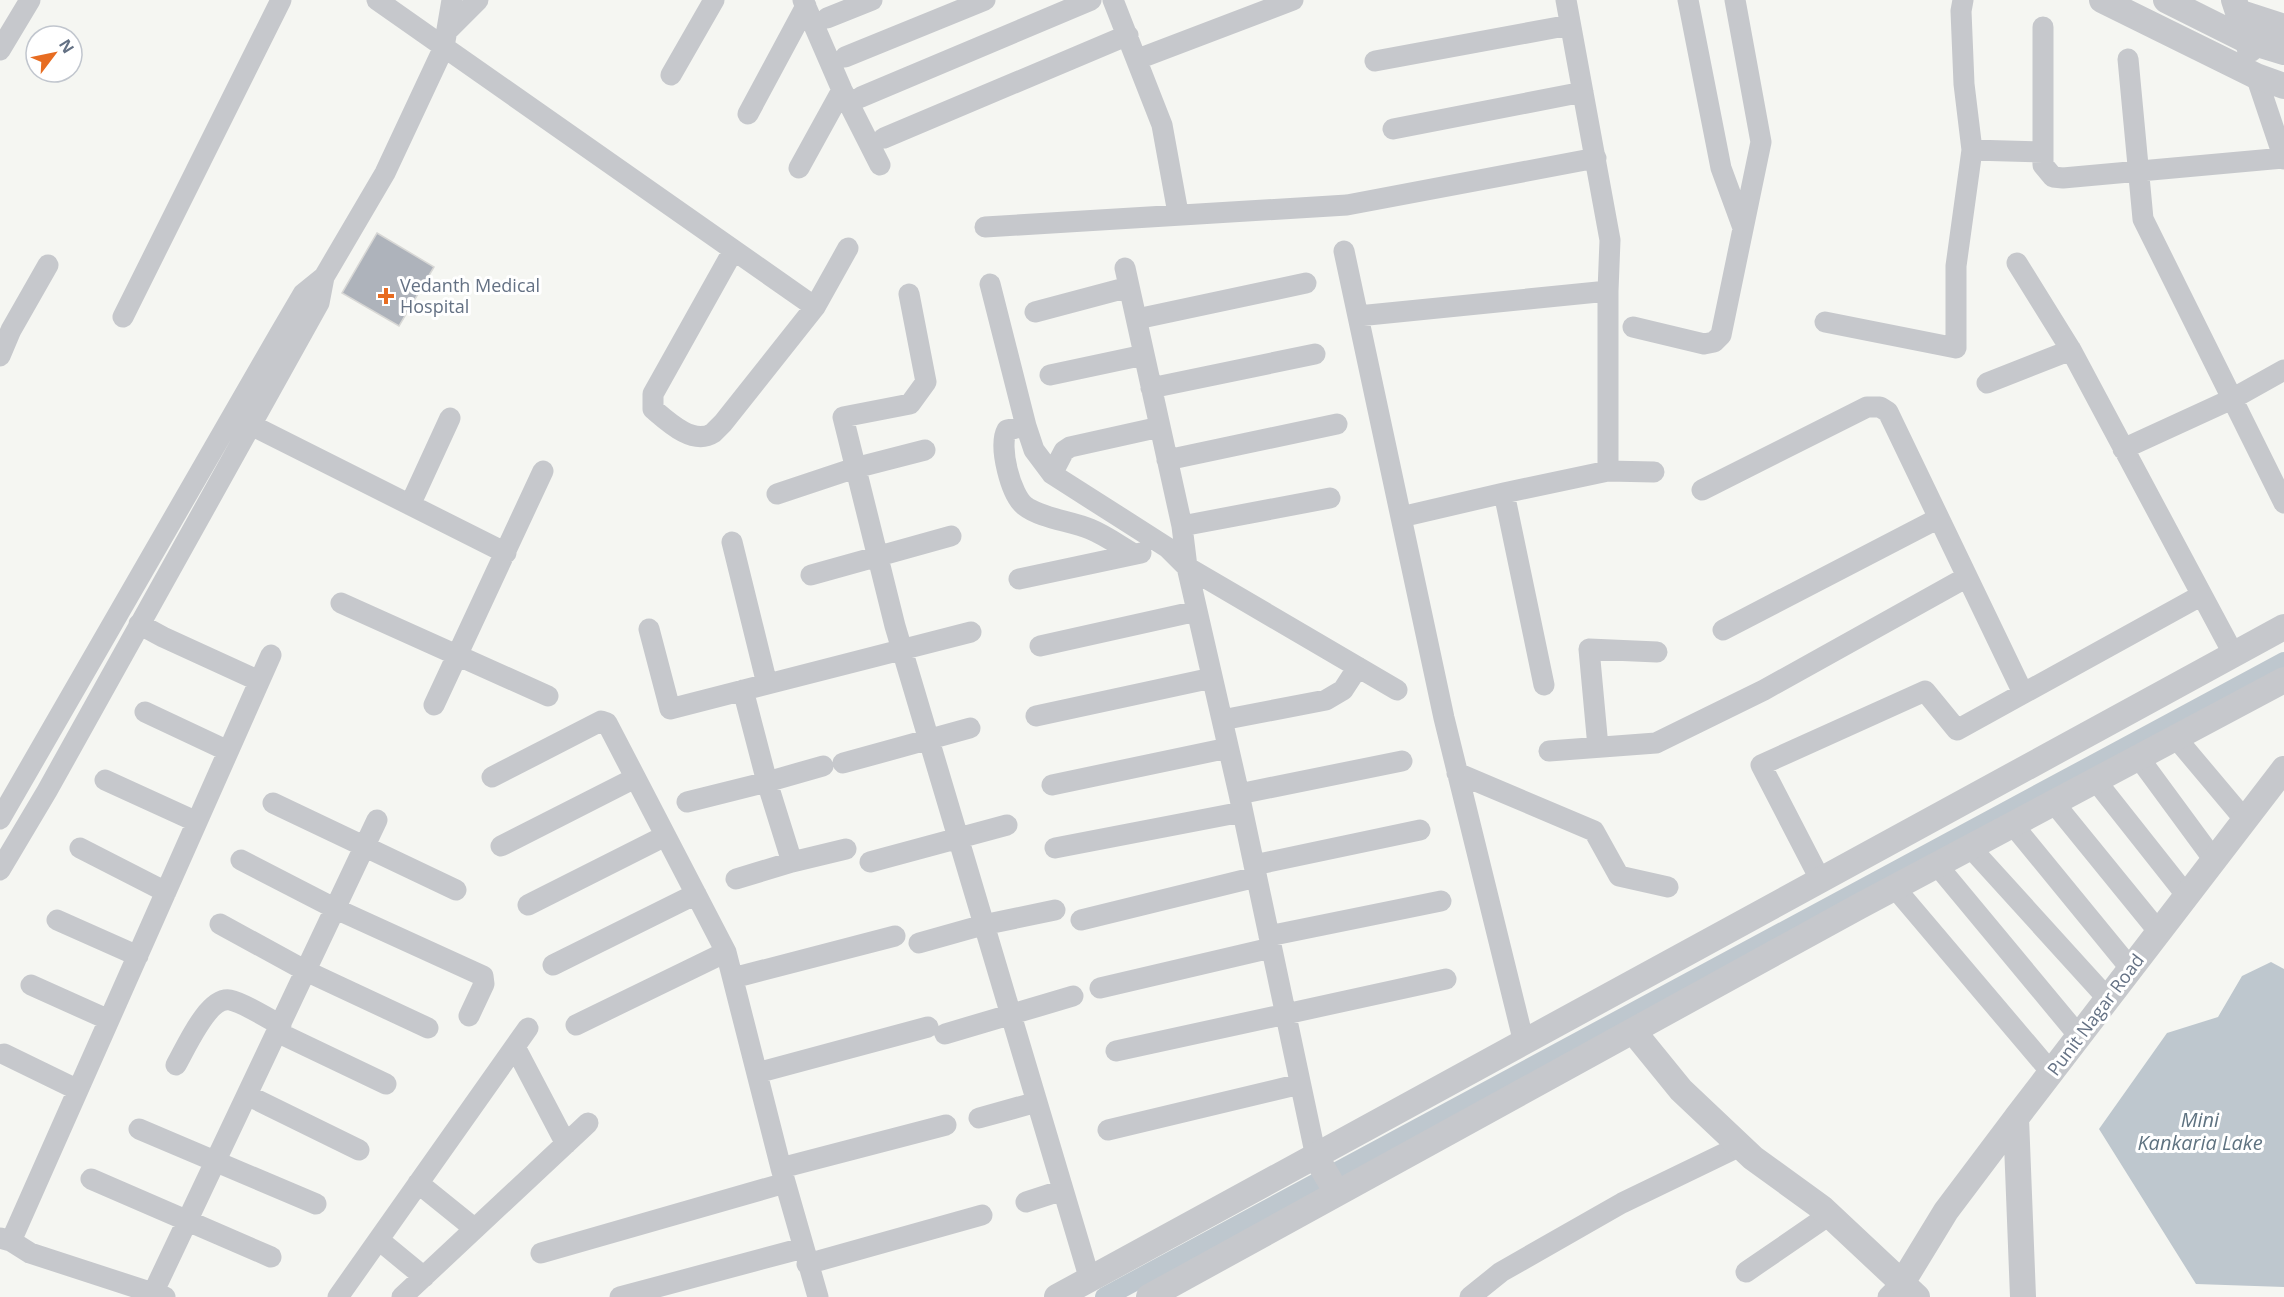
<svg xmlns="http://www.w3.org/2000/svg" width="2284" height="1297" viewBox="0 0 2284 1297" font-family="'Open Sans',sans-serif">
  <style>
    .water { fill: #bec7ce }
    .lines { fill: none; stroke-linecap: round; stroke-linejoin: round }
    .canal { stroke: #bec7ce; stroke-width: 20 }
    .building { fill: #aeb3bb; stroke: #d7d7d5; stroke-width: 1.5 }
    .minor { stroke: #c6c8cc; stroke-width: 21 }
    .tertiary { stroke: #c6c8cc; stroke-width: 26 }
    .poi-dot { fill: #e76c21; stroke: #fff; stroke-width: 2 }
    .labels { text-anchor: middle; stroke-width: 6; stroke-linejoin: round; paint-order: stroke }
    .poi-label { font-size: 18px; fill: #647184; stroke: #fff; text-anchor: start }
    .street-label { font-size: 18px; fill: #647184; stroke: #fff }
    .water-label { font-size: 20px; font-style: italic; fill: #5f7381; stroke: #fff }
  </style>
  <rect width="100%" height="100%" fill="#f5f6f2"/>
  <path class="water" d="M2271 962 2284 969V1287L2196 1284 2099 1129 2167 1033 2218 1017 2242 976Z"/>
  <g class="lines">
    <path class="canal" d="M1105 1297 2284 662"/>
  </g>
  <path class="building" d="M377 233 434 267 399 326 342 293Z"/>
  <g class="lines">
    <path class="minor" d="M452 0 444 47 815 307
      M803 0 842 90 880 165
      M1113 0 1162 125 1178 213
      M1688 0 1721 168 1743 228
      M1963 0 1961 11 1964 84 1972 150
      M827 18 872 0
      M448 30 478 0
      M0 50 30 0
      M845 57 985 0
      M1138 59 1293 0
      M2128 59 2143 219 2284 503
      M1375 61 1570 25
      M671 75 714 0
      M2256 76 2284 159
      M861 97 1091 0
      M748 114 806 6
      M1393 129 1583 92
      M884 138 1128 35
      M2043 152V165L2053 177 2063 178 2284 158
      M799 168 842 90
      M985 227 1347 205 1596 158
      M733 251 653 394V409C667 421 693 446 713 433 716 430 720 426 723 423L815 307 848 248
      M1344 251 1444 718 1524 1043
      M2017 263 2071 350 2234 655
      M1125 268 1182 526 1187 567 1397 690
      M990 284 1026 426 1034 450 1052 474 1168 548 1187 567 1239 794 1316 1157
      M909 294 926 382 910 404 843 417 895 626 1090 1280
      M1035 312 1129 287
      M1358 316 1608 291 1610 240 1566 0
      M123 317 281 0
      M1137 319 1306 283
      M1825 322 1956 348V266L1972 150 2043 152V27
      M1633 327 1704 344 1714 342 1721 335 1761 142 1735 0
      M0 356 11 330 48 265
      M1050 375 1144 355
      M1987 383 2071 350
      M1151 388 1315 354
      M251 425 506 553
      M1026 426 1007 430C998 446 1011 496 1025 506 1040 518 1071 521 1090 529 1105 535 1120 546 1134 554
      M2123 449 2232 399 2284 370
      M1167 460 1337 424
      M1608 471 1654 472
      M1052 474 1064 451 1070 447 1160 427
      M1702 490 1867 407H1880L1888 412 2023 693
      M1504 493 1544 685
      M777 494 855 468 925 450
      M410 505 450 418
      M1401 517 1504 493 1608 471V291
      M1182 526 1330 498
      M732 542 767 684
      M811 575 951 536
      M1019 579 1141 553
      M341 603 548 696
      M139 624 163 637 259 681
      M649 629 670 709 971 632
      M1723 630 1939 518
      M1040 646 1197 611
      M743 690 767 782 823 766
      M434 705 543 471
      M145 712 228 751
      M1036 716 1212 678
      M1222 720 1326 700 1343 690 1358 667
      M2176 738 2245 820
      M1598 747 1589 649 1657 652
      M1549 751 1656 743 1764 690 1967 577
      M2139 758 2214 860
      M843 763 970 728
      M1457 773 1594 831 1619 876 1668 887
      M492 777 601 721 607 723 726 952 781 1168 818 1297
      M105 780 197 822
      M2096 781 2187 896
      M1052 785 1228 748
      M1239 794 1402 761
      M687 802 767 782 792 862 846 849
      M273 803 456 890
      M2054 803 2159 932
      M0 819 279 335 303 294 324 277 385 173 444 47 377 0
      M2013 825 2131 969
      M501 846 635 778
      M1970 847 2108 999
      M80 848 166 892
      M1055 848 1242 812
      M241 860 336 909 483 976 484 984 469 1016
      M870 862 1007 825
      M1254 865 1420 830
      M1937 865 2079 1036
      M0 870 47 791 319 303 324 277
      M736 879 792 862
      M1821 881 1761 765 1925 691 1957 730 2202 595
      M1895 888 2051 1072
      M528 905 665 836
      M57 920 138 956
      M1081 920 1256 877
      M220 924 306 971 428 1028
      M1269 936 1441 901
      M919 943 983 925 1055 910
      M553 965 696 894
      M733 978 895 936
      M31 985 109 1020
      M1100 988 1271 948
      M576 1025 726 952
      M277 1032 386 1084
      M945 1034 1073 996
      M515 1047 566 1144
      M1116 1051 1446 979
      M4 1054 78 1090
      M176 1065C186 1048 208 996 230 1000 245 1003 266 1018 281 1025
      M757 1073 928 1027
      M247 1095 359 1150
      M979 1118 1037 1102
      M139 1129 316 1204
      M1108 1130 1300 1084
      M781 1168 946 1125
      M91 1179 271 1257
      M418 1183 475 1229
      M1026 1202 1063 1190
      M0 1238 11 1241 30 1253 165 1297
      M379 1240 424 1277
      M11 1241 271 655
      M541 1253 785 1183
      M807 1264 982 1215
      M1746 1272 1829 1215
      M153 1293 377 820
      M338 1297 528 1028
      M402 1297 588 1123
      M620 1297 803 1248
      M1470 1297 1501 1272 1622 1203 1740 1146
      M1888 1297 1902 1283"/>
    <path class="tertiary" d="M2102 0 2256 76 2284 86
      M2166 0 2248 41 2284 52
      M2234 0 2250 49
      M2238 12 2284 27
      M1633 1031 1681 1090 1753 1158 1822 1208 1917 1297
      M1316 1157 1337 1193
      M1902 1283 1946 1211 2016 1118
      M1057 1297 2284 627
      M1149 1297 1858 907 2284 680
      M2023 1297 2016 1118 2284 769"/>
  </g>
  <path class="poi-dot" d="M383 287h6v6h6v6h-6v6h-6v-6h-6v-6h6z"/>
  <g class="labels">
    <g class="poi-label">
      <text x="400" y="292">Vedanth Medical<tspan x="400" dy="21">Hospital</tspan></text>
    </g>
    <g class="street-label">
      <text transform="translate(2096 1015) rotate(-53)" y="6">Punit Nagar Road</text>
    </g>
    <g class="water-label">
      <text x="2200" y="1127">Mini<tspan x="2200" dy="23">Kankaria Lake</tspan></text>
    </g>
  </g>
  <g transform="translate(54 54) rotate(58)"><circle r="28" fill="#ffffff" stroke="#c1c6ce" stroke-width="1.5"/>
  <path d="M0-4.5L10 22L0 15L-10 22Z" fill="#e76c21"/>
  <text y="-9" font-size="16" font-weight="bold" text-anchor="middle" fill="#647184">N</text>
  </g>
</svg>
